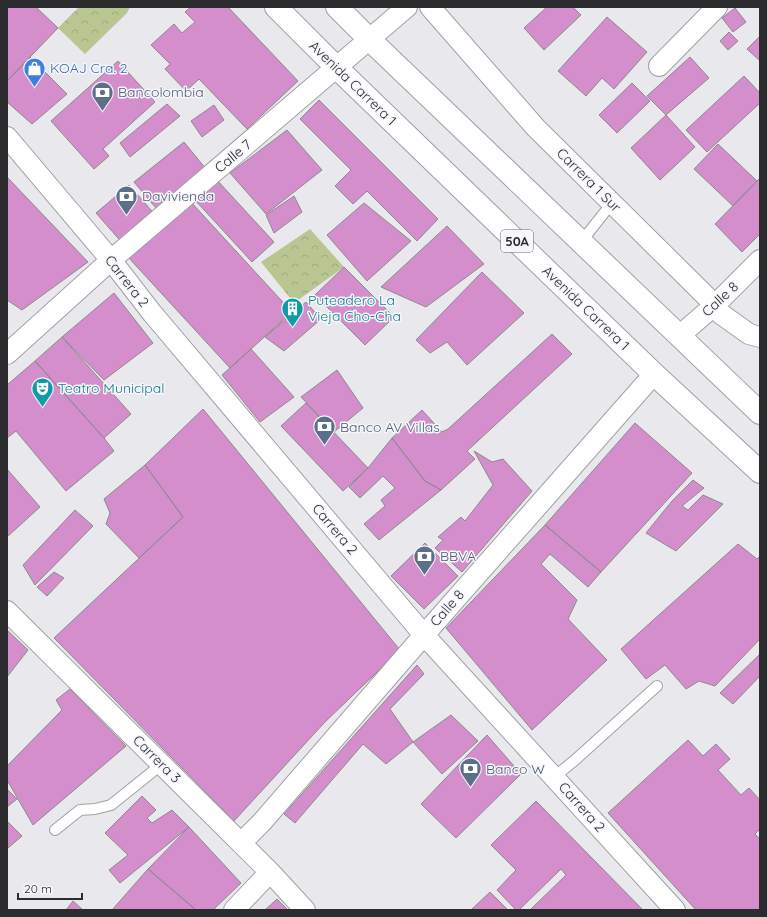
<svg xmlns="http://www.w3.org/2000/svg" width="767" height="917" viewBox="0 0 767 917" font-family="Quicksand,sans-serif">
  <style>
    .park { fill: url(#park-crowns) }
    .building { fill: #d48ecb; stroke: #8d898c }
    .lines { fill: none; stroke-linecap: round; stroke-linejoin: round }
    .service-casing { stroke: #a1a1a5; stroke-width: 12 }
    .minor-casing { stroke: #a1a1a5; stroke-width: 22 }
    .primary-casing { stroke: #a1a1a5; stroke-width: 24 }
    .service { stroke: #fff; stroke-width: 10 }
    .minor { stroke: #fff; stroke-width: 20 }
    .primary { stroke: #fff; stroke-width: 22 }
    .labels { text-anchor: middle; stroke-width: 3; stroke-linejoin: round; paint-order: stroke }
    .shield { fill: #f6f6fb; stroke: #69696c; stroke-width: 1 }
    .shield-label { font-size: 13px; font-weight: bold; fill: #2c2c2e }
    .shop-label { font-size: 14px; fill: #366cbe; stroke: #f6f6fb; text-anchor: start }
    .street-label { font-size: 14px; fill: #2c2c2e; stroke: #f6f6fb }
    .service-label { font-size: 14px; fill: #4e5e75; stroke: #f6f6fb; text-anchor: start }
    .culture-label { font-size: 14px; fill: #0d838f; stroke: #f6f6fb; text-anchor: start }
  </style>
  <defs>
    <pattern id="park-crowns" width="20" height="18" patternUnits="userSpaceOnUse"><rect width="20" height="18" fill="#b9c692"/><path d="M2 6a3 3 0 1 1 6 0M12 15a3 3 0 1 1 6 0" fill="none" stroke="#9faa7e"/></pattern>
  </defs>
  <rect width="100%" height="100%" fill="#e9e9ed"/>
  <path class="park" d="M79 7H130L127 13 85 54 58 28Z
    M310 229 344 267 294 303 261 262Z"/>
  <path class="building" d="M7 7H36L58 28 7 81Z
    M191 7H228L298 81 247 129 199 79 186 91 165 69 170 64 151 45 174 24 182 33 195 22 185 12Z
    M547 7H573L581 15 544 50 524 28Z
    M735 8 746 22 733 32 722 18Z
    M607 17 647 52 614 89 602 78 586 96 558 71Z
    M729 32 738 41 728 50 720 41Z
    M759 37 760 38V61L747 49Z
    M30 57 67 94 32 124 7 102V81Z
    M690 57 709 78 666 115 647 96Z
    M118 61 155 102 103 149 109 156 94 169 51 121Z
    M744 76 760 93V103L707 152 686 130Z
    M632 83 650 101 617 133 599 115Z
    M319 100 438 219 417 241 367 191 353 204 335 186 351 170 300 119Z
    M167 104 180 116 130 157 120 143Z
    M214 105 224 120 202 137 191 121Z
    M666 115 695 147 660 180 631 148Z
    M287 130 322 170 266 214 230 173Z
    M184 142 210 174 161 214 134 182Z
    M718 144 757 181 733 206 694 169Z
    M7 177 88 262 22 310 7 300Z
    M760 178V234L742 252 715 224Z
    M216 179 274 242 252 262 194 199Z
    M129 185 158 218 125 246 96 213Z
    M294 196 302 212 274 233 266 215Z
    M190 201 292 312 230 368 128 257Z
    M364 203 411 241 367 281 327 235Z
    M447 226 484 264 426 307 381 287Z
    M344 267 394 317 365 345 315 295Z
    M482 272 524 313 467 365 447 342 430 353 416 340Z
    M114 293 153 343 104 380 62 337Z
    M306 302 321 319 284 351 265 337Z
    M552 334 572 354 467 451 475 459 441 490 425 481 392 438 422 410 442 432 448 429Z
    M62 337 131 414 104 438 35 361Z
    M251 349 294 397 260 422 222 375Z
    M35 361 104 438 114 451 66 491 16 431 7 438V385Z
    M337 370 363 408 334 432 301 397Z
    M306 403 368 468 343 491 281 426Z
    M203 409 400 650 325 722 234 821 54 638 183 517 145 465Z
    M635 423 692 473 601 572 545 525Z
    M392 438 425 481 441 490 379 540 364 524 385 506 381 500 395 488 383 476 360 498 349 487 368 468Z
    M474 451 492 462 503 459 532 491 462 572 435 548 443 540 438 537 461 517 465 521 493 485Z
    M145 465 183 517 139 558 106 524 110 513 104 499Z
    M7 469 40 507 7 537Z
    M693 480 704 488 682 506 688 510 703 495 723 504 676 551 646 533 672 501Z
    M75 510 93 526 35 585 23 565Z
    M545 525 601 572 588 587 550 554 541 564 577 600 568 619 607 660 532 730 446 628Z
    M425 543 458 576 424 609 391 576Z
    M738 544 757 559 760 556V639L715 686 699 681 686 689 665 665 646 679 621 649Z
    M54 572 64 578 47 596 37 587Z
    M7 630 28 650 7 677Z
    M760 654V676L733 704 720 693Z
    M417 665 424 674 390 709 413 742 386 764 363 744 295 823 284 814Z
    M70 689 126 746 33 825 7 780V766L62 710 56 700Z
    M451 715 478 741 442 774 413 742Z
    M487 735 521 774 456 838 421 804Z
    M688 740 703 756 716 744 730 759 718 770 741 795 749 788 760 800V829L755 834 760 839V910H696L608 813Z
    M7 789 17 799 7 807Z
    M142 796 156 810 147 818 152 823 172 810 189 827 120 883 109 870 128 855 105 833Z
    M536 801 643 910H530L566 875 561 869 519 910H516L497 890 516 870 491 845Z
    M7 821 22 836 8 848 7 847Z
    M189 827 241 883 213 910H196L148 869Z
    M148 869 196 910H112Z
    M490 892 508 910H471Z
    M277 899 288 910H265Z
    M73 901 83 910H66Z"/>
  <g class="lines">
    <defs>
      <path id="service" d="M581 242 612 203
        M554 777 575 760 657 686
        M55 830 80 810 95 809 111 805 162 764"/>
      <path id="minor" d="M430 7 536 128 715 305 721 314 749 334 760 337
        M659 66 717 7
        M7 137 111 260 152 313 424 635 675 910
        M679 336 715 305 760 260
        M7 354 111 260 407 7
        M7 611 270 872 305 910
        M241 843 262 822 424 635 654 374
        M234 910 270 872"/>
      <path id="primary" d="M276 7 337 68 654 374 760 472
        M337 7 369 39 760 413"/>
    </defs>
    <use href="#service" class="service-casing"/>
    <use href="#minor" class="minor-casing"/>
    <use href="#primary" class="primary-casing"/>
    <use href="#service" class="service"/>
    <use href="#minor" class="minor"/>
    <use href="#primary" class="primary"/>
  </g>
  <defs>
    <symbol id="shop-pin" viewBox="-11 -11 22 30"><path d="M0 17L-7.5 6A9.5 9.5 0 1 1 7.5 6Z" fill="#3f7fe0" stroke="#f6f6fb"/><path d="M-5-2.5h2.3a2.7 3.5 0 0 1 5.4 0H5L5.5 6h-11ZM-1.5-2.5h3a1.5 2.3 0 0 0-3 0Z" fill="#fff"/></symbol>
    <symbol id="bank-pin" viewBox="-11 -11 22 30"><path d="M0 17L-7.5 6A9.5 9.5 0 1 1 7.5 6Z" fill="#5c6f8a" stroke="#f6f6fb"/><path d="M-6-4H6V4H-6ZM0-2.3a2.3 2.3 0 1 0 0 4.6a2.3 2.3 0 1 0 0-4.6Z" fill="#fff"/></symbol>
    <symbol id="building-pin" viewBox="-11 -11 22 30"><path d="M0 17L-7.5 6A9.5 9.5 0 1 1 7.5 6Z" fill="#0f9aa8" stroke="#f6f6fb"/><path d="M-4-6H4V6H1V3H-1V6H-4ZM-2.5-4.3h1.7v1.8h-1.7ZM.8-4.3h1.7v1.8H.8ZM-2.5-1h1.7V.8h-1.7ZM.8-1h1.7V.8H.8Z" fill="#fff"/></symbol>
    <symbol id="theatre-pin" viewBox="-11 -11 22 30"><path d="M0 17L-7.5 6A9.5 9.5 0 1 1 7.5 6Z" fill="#0f9aa8" stroke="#f6f6fb"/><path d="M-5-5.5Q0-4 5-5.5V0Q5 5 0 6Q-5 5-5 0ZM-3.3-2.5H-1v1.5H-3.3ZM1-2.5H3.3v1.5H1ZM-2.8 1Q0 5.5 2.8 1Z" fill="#fff"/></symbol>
  </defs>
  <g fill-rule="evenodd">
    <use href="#shop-pin" x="22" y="56" width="25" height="34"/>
    <use href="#bank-pin" x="90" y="80" width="25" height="34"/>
    <use href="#bank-pin" x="114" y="184" width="25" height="34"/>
    <use href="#building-pin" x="280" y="296" width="25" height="34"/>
    <use href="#theatre-pin" x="30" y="376" width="25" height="34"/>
    <use href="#bank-pin" x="312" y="414" width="25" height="34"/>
    <use href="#bank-pin" x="412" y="544" width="25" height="34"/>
    <use href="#bank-pin" x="458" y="756" width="25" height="34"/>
  </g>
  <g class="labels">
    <rect class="shield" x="501" y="230" width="32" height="22" rx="3"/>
    <g class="shield-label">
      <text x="517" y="246">50A</text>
    </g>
    <g class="shop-label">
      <text x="50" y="73">KOAJ Cra. 2</text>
    </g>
    <g class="street-label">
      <text transform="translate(353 83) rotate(44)" y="5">Avenida Carrera 1</text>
      <text transform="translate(233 156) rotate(-40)" y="5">Calle 7</text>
      <text transform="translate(589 180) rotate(45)" y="5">Carrera 1 Sur</text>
      <text transform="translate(127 281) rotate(52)" y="5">Carrera 2</text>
      <text transform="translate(720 299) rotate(-43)" y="5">Calle 8</text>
      <text transform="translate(586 308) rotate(44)" y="5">Avenida Carrera 1</text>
      <text transform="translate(335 529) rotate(50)" y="5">Carrera 2</text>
      <text transform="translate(447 608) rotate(-49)" y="5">Calle 8</text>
      <text transform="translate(157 759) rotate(45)" y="5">Carrera 3</text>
      <text transform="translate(582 807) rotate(48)" y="5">Carrera 2</text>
    </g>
    <g class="service-label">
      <text x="118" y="97">Bancolombia</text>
      <text x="142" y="201">Davivienda</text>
      <text x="340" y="432">Banco AV Villas</text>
      <text x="440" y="561">BBVA</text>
      <text x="486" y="774">Banco W</text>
    </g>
    <g class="culture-label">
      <text x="308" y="305">Puteadero La<tspan x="308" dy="16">Vieja Cho-Cha</tspan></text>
      <text x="58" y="393">Teatro Municipal</text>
    </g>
  </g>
  <rect width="767" height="917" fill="none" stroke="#2c2c2e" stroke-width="16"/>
  <path d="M18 893v6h64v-6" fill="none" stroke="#2c2c2e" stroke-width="2"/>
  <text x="24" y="893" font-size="12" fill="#2c2c2e" stroke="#f6f6fb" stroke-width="3" paint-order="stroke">20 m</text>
</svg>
